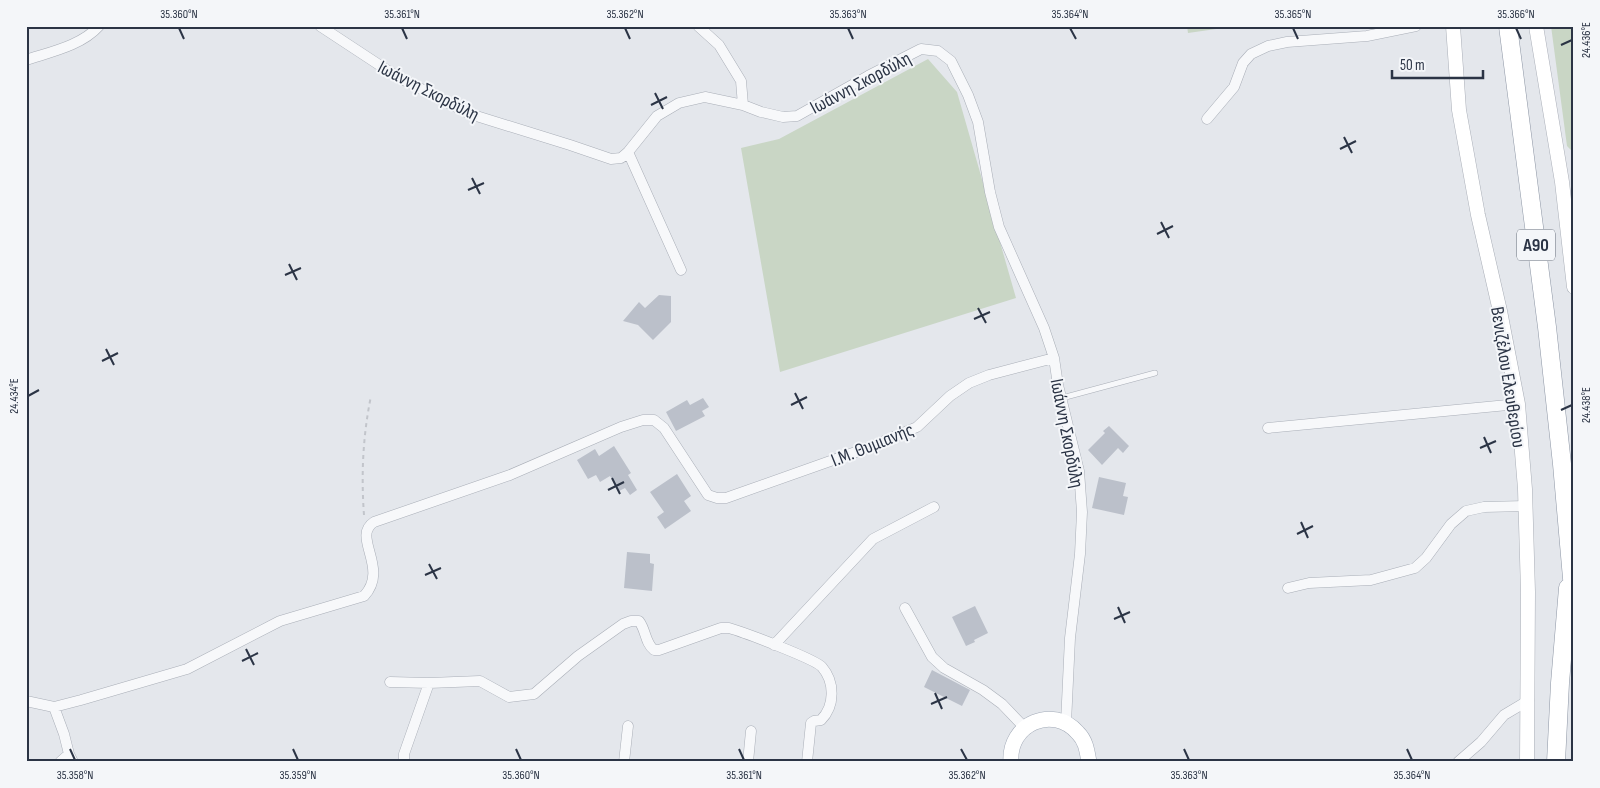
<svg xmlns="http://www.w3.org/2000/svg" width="1600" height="788" viewBox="0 0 1600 788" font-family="'Sofia Sans Condensed',sans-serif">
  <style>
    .green { fill: #c9d6c5 }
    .building { fill: #bbc0ca }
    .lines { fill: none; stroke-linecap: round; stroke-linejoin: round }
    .lane-casing { stroke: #a9aeb7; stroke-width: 6 }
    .street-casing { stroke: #a9aeb7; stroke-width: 11 }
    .secondary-casing { stroke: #a9aeb7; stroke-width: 15 }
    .primary-casing { stroke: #a3abb8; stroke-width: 16 }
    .highway-casing { stroke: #8b94a3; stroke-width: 19 }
    .path { stroke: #c2c5cb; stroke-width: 2; stroke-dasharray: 4 4; stroke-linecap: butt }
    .lane { stroke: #f7f8fa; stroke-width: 5 }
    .street { stroke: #f7f8fa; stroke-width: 10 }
    .secondary { stroke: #fff; stroke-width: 14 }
    .primary { stroke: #fff; stroke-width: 15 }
    .highway { stroke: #fff; stroke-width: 18 }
    .ticks { fill: none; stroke: #2b3445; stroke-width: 2 }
    .labels { text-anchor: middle; stroke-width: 4; stroke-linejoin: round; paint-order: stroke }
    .shield { fill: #f4f6f9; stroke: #676e7b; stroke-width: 1 }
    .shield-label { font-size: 18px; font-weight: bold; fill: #2b3445 }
    .street-label { font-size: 19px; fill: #2b3445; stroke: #f4f6f9 }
    .neatline { fill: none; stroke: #2b3445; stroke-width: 2 }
    .ticks-label { font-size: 12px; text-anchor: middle; fill: #2b3445 }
  </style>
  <rect width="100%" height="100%" fill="#e4e7ec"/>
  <path class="green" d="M1187 26H1237L1188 33Z
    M1551 26H1574V153L1567 146Z
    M928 59 957 92 1016 298 780 372 741 148 779 139Z"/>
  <path class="building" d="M659 295 671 296V322L653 340 638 325 623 321 639 302 645 308Z
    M703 398 709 407 702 411 705 416 676 431 666 412 687 400 690 405Z
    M1109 426 1129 446 1123 453 1118 448 1102 465 1088 450 1105 433 1103 431Z
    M614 446 631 473 628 475 637 490 630 495 625 488 619 491 610 476 600 482 596 475 588 479 577 460 595 449 599 456Z
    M677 474 691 496 684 501 691 511 665 529 657 517 664 512 650 492Z
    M1099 477 1126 483 1123 496 1128 497 1124 515 1092 508Z
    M627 552 650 554V563L654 564 652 591 624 588Z
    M975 606 988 633 974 640 975 642 966 646 952 617Z
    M932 670 970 690 962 706 924 687Z"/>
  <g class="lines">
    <defs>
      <path id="lane" d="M1062 398 1155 373"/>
      <path id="street" d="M320 26 396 76 470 114 570 145 611 159 621 158 628 152 657 116 679 103 705 97 743 105 761 112 783 117 797 116 868 76 921 49 938 51 951 61 968 95 978 122 990 192 999 227 1044 328 1054 358 1058 385 1079 471 1082 512 1080 554 1070 638 1066 723
        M698 26 719 45 741 81 743 105
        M26 60C50 52 81 46 99 26
        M1207 119 1234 87 1243 63 1251 54 1268 46 1287 42 1367 36 1416 26
        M628 152 681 270
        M1268 428 1518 404
        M1288 588 1309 583 1371 580 1415 568 1426 558 1451 524 1466 511 1484 507 1525 506
        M905 608 932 657 944 668 983 690 1002 704 1024 727
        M774 645 873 539 934 507
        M390 682 429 683 404 754V762
        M429 683 480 681 509 697 534 694 578 656 623 624 631 621H639C646 630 645 643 654 650H659L721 628H729C743 632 815 659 822 667 835 682 835 706 821 720L814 721 811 723 807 762
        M26 701 54 707
        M60 762 69 754
        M73 762 69 754 64 734 54 707 81 700 187 669 280 621 364 596C390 568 351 537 374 522L510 475 621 427 643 420H654L664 428 708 495 717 498H726L867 448 917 427 950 396 969 383 989 375 1054 358
        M624 762 628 726
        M748 762 751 731
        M1458 762 1481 742 1504 715 1529 700"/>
      <path id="secondary" d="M1453 26 1459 110 1478 215 1500 311 1518 404 1525 489 1528 592 1527 762
        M1536 26 1562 182 1574 287"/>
      <path id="primary" d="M1011 762C1008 724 1053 704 1078 733 1086 741 1087 751 1089 762"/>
      <path id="highway" d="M1508 26 1547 327 1562 464 1574 601
        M1556 762 1560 683 1568 588"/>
    </defs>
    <use href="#lane" class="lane-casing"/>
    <use href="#street" class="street-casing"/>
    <use href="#secondary" class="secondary-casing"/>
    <use href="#primary" class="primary-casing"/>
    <use href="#highway" class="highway-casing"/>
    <path class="path" d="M364 515C361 474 363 435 371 396"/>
    <use href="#lane" class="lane"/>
    <use href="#street" class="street"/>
    <use href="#secondary" class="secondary"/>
    <use href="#primary" class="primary"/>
    <use href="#highway" class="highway"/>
  </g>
  <path class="ticks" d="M179 28 184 39M402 28 407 39M625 28 630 39M848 28 853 39M1070 28 1076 39M1293 28 1298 39M1516 28 1521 39M1561 45 1572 40M655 93 663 109M651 105 667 97M1344 137 1352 153M1340 149 1356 141M472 178 480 194M468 190 484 183M1161 222 1169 238M1157 234 1173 226M289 264 297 280M285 275 301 268M978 308 986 323M974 319 990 312M106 349 114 365M102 361 118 353M795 393 803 409M28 396 39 390M791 405 807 397M1561 410 1572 405M1484 437 1491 453M1480 448 1496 441M612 478 620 494M608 490 624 482M1301 522 1308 538M1297 534 1313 526M429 564 437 579M425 575 441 568M1118 607 1125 623M1114 619 1130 612M246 649 254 665M242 661 258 653M935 693 942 709M931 704 947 697M70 749 75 760M293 749 298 760M516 749 521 760M739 749 744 760M961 749 967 760M1184 749 1189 760M1407 749 1412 760"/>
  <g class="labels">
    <rect class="shield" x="1517" y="229.5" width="38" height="31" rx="4"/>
    <g class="shield-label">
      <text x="1536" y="251">Α90</text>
    </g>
    <g class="street-label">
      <text transform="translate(860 82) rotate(-28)" y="7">Ιωάννη Σκορδύλη</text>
      <text transform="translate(429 90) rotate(27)" y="7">Ιωάννη Σκορδύλη</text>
      <text transform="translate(1509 377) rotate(81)" y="7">Βενιζέλου Ελευθερίου</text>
      <text transform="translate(1068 433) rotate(79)" y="7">Ιωάννη Σκορδύλη</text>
      <text transform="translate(872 444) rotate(-22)" y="7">Ι.Μ. Θυμιανής</text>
    </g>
  </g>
  <rect width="1600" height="788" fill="none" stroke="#f4f6f9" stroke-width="55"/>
  <path d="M1392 70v8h91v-8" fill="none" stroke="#2b3445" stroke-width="2.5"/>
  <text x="1400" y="70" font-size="15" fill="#2b3445" stroke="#f4f6f9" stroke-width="4" paint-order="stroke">50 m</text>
  <rect x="28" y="28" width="1544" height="732" class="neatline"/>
  <g class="ticks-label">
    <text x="179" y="18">35.360°N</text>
    <text x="402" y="18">35.361°N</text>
    <text x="625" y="18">35.362°N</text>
    <text x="848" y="18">35.363°N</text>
    <text x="1070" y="18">35.364°N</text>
    <text x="1293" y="18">35.365°N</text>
    <text x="1516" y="18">35.366°N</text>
    <text transform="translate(1586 40) rotate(-90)" y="4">24.436°E</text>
    <text transform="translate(14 396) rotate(-90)" y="4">24.434°E</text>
    <text transform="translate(1586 405) rotate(-90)" y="4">24.438°E</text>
    <text x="75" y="779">35.358°N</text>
    <text x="298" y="779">35.359°N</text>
    <text x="521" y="779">35.360°N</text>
    <text x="744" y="779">35.361°N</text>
    <text x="967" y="779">35.362°N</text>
    <text x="1189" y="779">35.363°N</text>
    <text x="1412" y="779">35.364°N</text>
  </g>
</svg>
